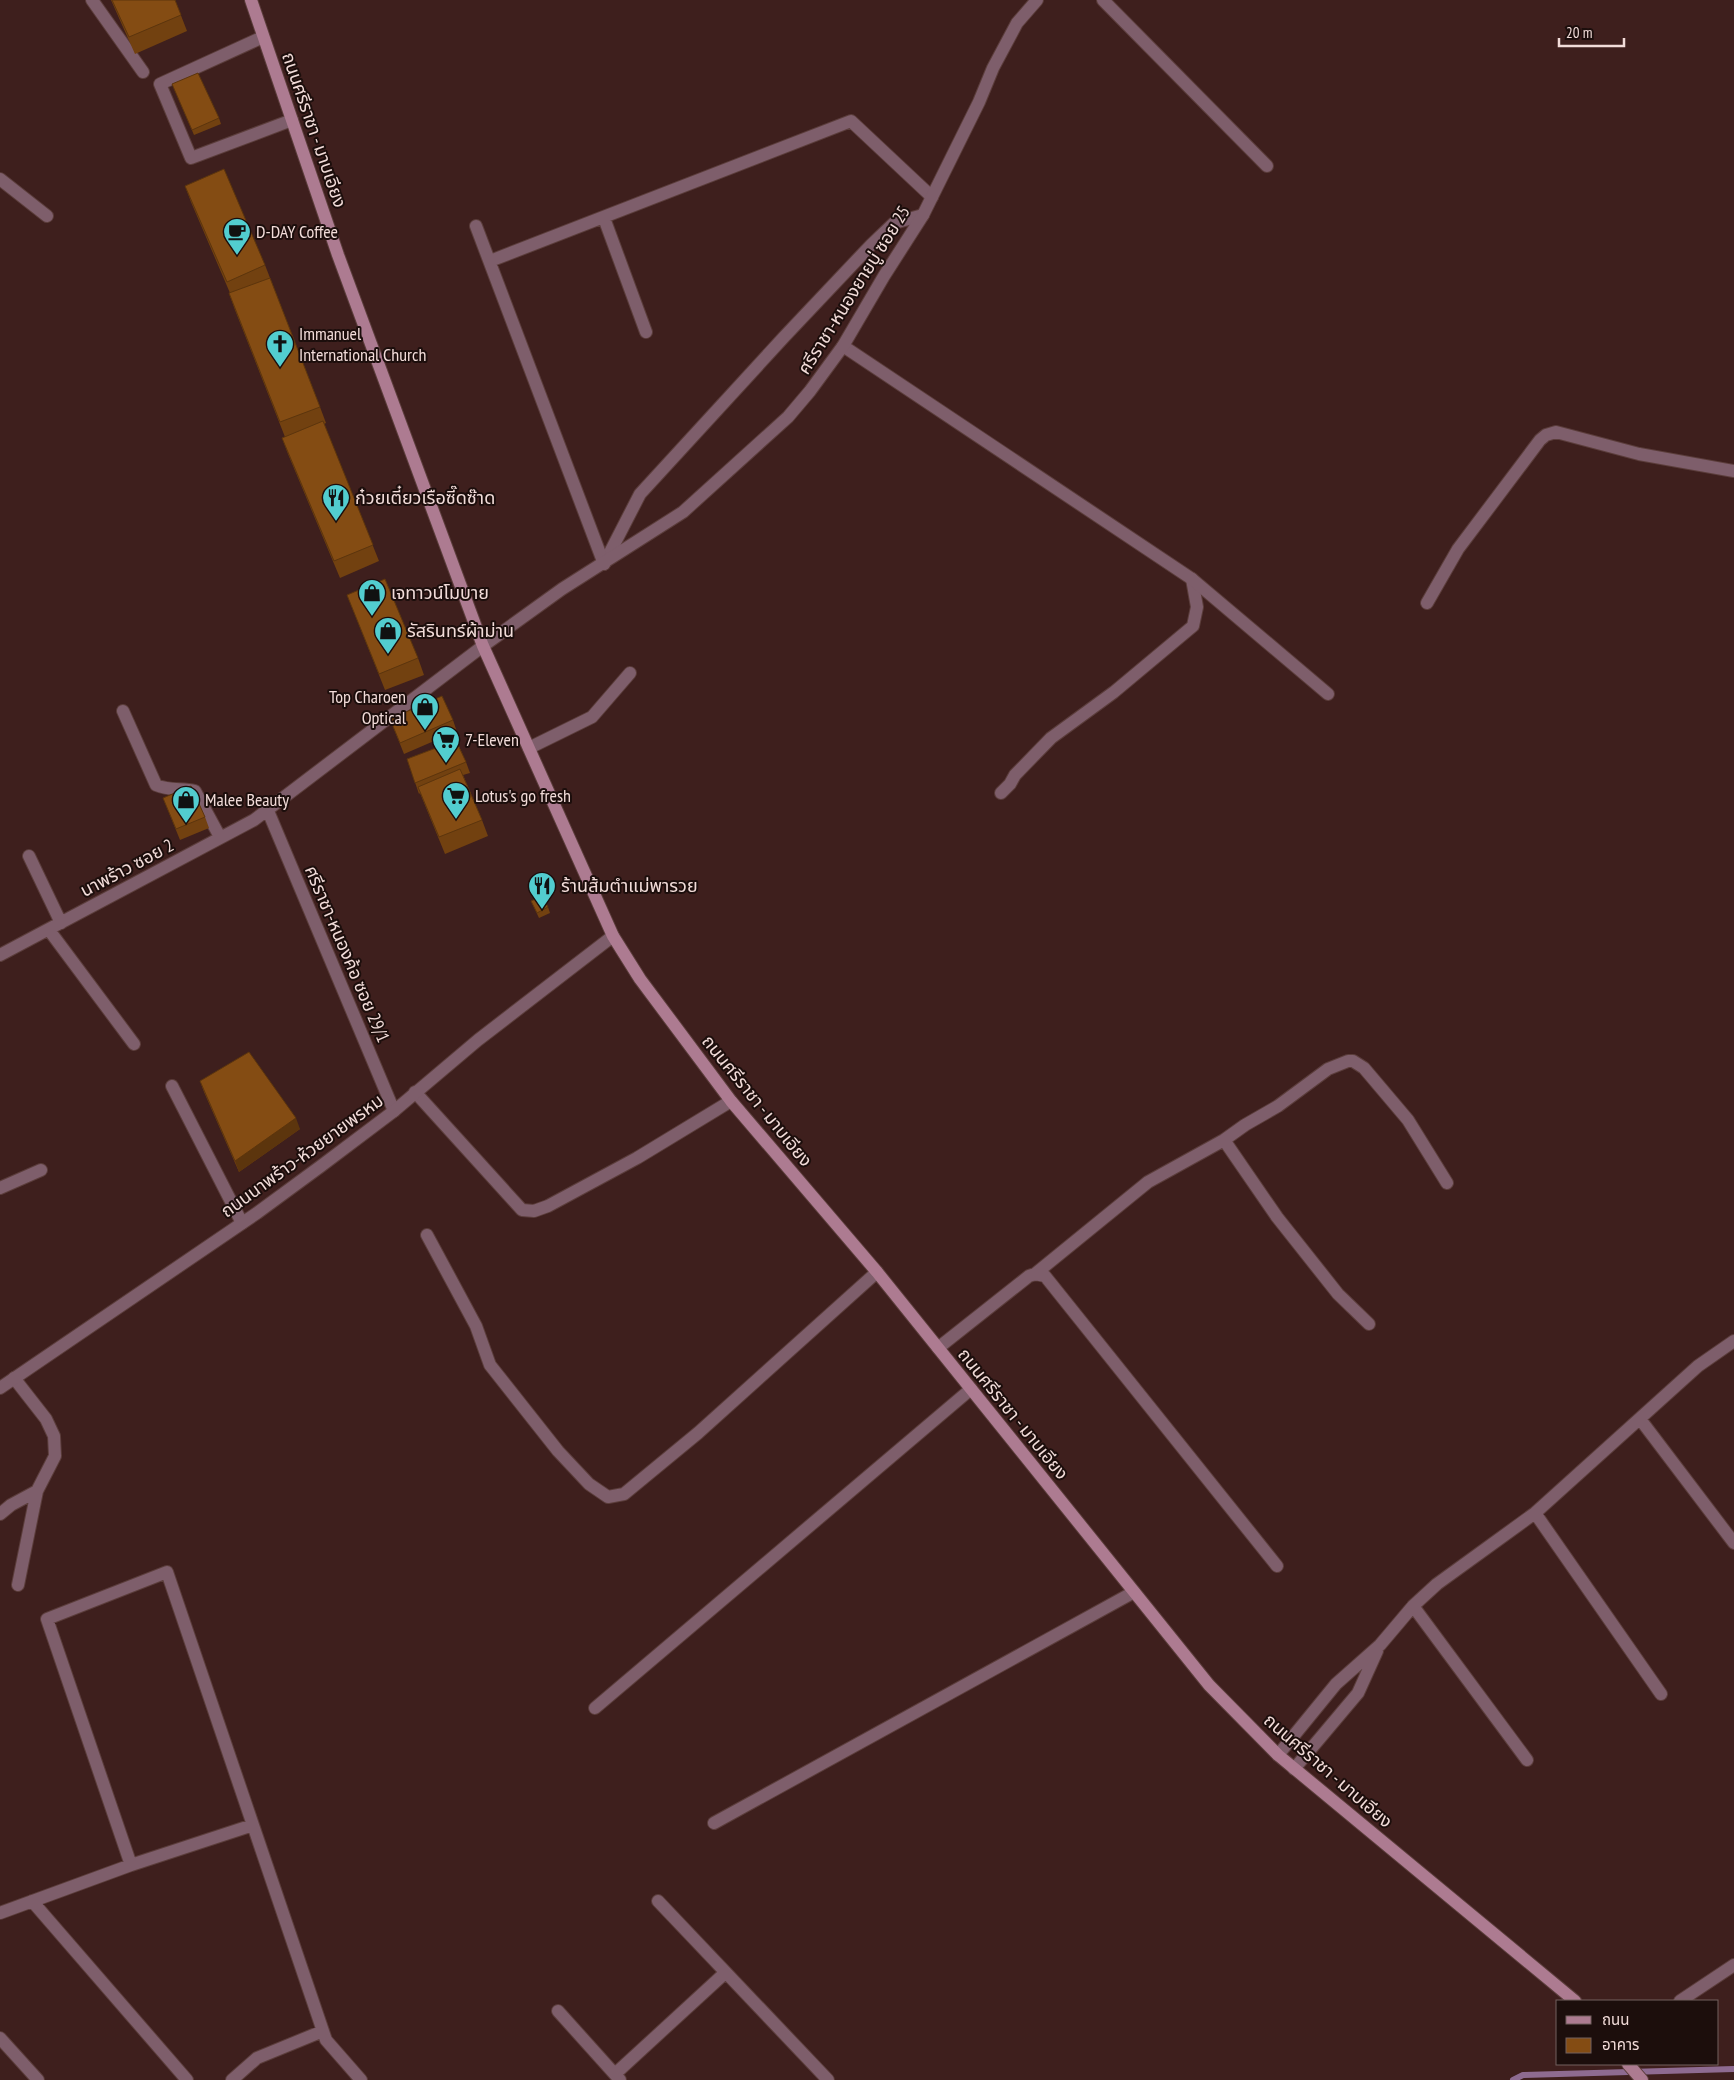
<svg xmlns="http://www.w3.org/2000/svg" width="1734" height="2080" viewBox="0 0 1734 2080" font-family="'PT Sans Narrow','Noto Sans Thai',sans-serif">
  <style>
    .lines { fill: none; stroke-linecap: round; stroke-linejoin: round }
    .stream { stroke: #8e6b91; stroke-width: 6 }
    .service-casing { stroke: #5b3d3b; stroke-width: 14 }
    .minor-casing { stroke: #5b3d3b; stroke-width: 14 }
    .tertiary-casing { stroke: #5b3d3b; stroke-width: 14 }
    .secondary-casing { stroke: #5b3d3b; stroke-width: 14 }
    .service { stroke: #7e5e6b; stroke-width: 12 }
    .minor { stroke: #7e5e6b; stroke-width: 12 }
    .tertiary { stroke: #7e5e6b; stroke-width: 12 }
    .secondary { stroke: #ad7b91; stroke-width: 12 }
    .wall { fill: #724110 }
    .shaded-wall { fill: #5c350d }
    .building { fill: #844c13; stroke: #5c350d }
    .labels { text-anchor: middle; stroke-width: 4; stroke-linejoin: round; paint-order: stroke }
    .street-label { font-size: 18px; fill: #f2dcd9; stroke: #1c0e0c }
    .poi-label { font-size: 18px; fill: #f2dcd9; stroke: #1c0e0c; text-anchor: start }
  </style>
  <rect width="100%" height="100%" fill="#3e1f1d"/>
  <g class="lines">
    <path class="stream" d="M1513 2080 1523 2075 1734 2069"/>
    <defs>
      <path id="service" d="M92 0 143 72
        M263 37 160 84 191 158 292 120
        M604 564 640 494 784 337 871 245 894 223 923 215
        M529 748 592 717 630 673
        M1001 793 1010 784 1015 775 1051 738 1114 692 1193 626 1197 607 1192 579
        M415 1092 522 1210 534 1211 548 1206 637 1158 731 1101
        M427 1235 476 1326 490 1365 558 1451 589 1484 608 1497 624 1494 698 1433 877 1272"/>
      <path id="minor" d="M1103 0 1267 166
        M0 179 47 216
        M604 218 646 332
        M476 226 604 564
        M490 261 851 121 932 197
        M843 346 1192 579 1328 694
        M1427 603 1458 549 1540 440 1546 435 1556 432 1639 454 1734 471
        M123 711 156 785C169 791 182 788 195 791L220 837
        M268 811 394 1111
        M29 856 61 923
        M49 930 134 1044
        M0 955 254 820 483 646
        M172 1086 242 1223
        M1224 1140 1277 1217 1338 1294 1369 1324
        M0 1188 41 1170
        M1035 1274 1148 1182 1224 1140 1245 1125 1278 1106 1328 1069 1348 1061H1353L1364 1068 1408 1120 1447 1183
        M938 1348 1029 1276 1035 1274 1045 1276 1277 1566
        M14 1378 46 1419 54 1436 55 1456 37 1491 18 1585
        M1640 1419 1734 1543
        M1535 1513 1661 1694
        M0 1514 11 1505 37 1491
        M1413 1606 1527 1760
        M595 1708 971 1389
        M1278 1755 1336 1684 1380 1645 1413 1606 1437 1584 1535 1513 1698 1366 1734 1341
        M1294 1769 1358 1693 1377 1651
        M714 1823 1134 1592
        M131 1865 47 1619 167 1572 326 2040 361 2080
        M32 1901 187 2080
        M658 1901 828 2080
        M0 1913 131 1865 253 1825
        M1680 2001 1734 1965
        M558 2011 620 2080
        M0 2038 38 2080
        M615 2074 725 1973
        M232 2080 257 2058 323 2031"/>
      <path id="tertiary" d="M483 646 562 589 683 512 788 417 810 391 843 346 884 276 923 215 979 102 993 68 1017 23 1037 0
        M0 1388 257 1213 321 1166 394 1111 478 1040 613 936"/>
      <path id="secondary" d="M251 0 338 255 483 646 613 936 640 979 731 1101 877 1272 1209 1685 1278 1755 1575 2001
        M1628 2064 1642 2080"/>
    </defs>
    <use href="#service" class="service-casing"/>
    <use href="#minor" class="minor-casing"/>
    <use href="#tertiary" class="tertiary-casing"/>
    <use href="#secondary" class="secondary-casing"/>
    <use href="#service" class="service"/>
    <use href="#minor" class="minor"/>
    <use href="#tertiary" class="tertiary"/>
    <use href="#secondary" class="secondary"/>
  </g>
  <path class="wall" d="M111 0H175L187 31 135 54Z
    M172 84 219 118 221 124 194 135Z
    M185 186 265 265 320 407 326 423 324 424 379 561 340 578 288 454 282 438 285 437 235 310 229 293H230L191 202Z
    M347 595 418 658 424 675 385 690Z
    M390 719 453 720 457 732 453 733 466 762 470 773 463 775 482 820 488 836 445 854 420 793 419 794 407 759 436 748 441 738 404 754Z
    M163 798 205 817 209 828 180 840Z
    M531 901 548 907 550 913 539 918Z
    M200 1081 300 1129 239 1172 204 1092Z"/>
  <path class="shaded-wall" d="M296 1118 300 1129 239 1172 235 1161Z"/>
  <path class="building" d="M112 0H175L181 15 129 37Z
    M198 73 219 118 192 130 172 84Z
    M224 169 265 265 227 282 185 186Z
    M270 278 320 407 280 422 229 293Z
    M323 421 373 545 334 561 282 438Z
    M385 579 418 658 379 674 347 595Z
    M442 696 453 720 400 743 390 719Z
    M451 730 466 762 415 783 407 759 436 748 444 734Z
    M460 769 482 820 439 837 418 787Z
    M191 786 205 817 176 829 163 798Z
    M542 896 548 907 537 913 531 901Z
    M249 1052 296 1118 235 1161 200 1081Z"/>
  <defs>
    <symbol id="cafe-pin" viewBox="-11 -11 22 30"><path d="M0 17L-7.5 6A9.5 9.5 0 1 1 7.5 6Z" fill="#52cdcf" stroke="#1c0e0c"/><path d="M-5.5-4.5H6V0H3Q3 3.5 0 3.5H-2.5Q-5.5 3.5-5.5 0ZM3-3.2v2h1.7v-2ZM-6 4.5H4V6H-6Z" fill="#111"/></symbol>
    <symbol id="church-pin" viewBox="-11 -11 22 30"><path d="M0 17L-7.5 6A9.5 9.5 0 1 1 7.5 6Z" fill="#52cdcf" stroke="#1c0e0c"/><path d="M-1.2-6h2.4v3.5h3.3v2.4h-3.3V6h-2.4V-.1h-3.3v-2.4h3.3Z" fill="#111"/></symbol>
    <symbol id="restaurant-pin" viewBox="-11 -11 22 30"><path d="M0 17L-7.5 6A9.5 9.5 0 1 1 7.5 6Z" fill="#52cdcf" stroke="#1c0e0c"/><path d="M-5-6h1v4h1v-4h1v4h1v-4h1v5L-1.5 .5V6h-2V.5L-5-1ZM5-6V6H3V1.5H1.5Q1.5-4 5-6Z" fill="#111"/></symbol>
    <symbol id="shop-pin" viewBox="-11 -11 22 30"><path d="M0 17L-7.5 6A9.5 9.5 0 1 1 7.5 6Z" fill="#52cdcf" stroke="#1c0e0c"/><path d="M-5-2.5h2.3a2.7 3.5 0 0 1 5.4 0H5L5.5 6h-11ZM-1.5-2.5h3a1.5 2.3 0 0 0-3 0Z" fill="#111"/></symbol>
    <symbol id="supermarket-pin" viewBox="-11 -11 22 30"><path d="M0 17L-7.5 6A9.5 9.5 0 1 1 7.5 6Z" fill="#52cdcf" stroke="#1c0e0c"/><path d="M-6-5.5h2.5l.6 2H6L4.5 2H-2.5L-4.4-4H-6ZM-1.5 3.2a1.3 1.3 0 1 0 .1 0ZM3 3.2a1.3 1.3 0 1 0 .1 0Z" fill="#111"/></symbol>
  </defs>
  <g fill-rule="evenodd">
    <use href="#cafe-pin" x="221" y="216" width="32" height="43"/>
    <use href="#church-pin" x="264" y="328" width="32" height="43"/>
    <use href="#restaurant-pin" x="320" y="482" width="32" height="43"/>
    <use href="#shop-pin" x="356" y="577" width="32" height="43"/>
    <use href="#shop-pin" x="372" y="615" width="32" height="43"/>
    <use href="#shop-pin" x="409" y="691" width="32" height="43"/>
    <use href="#supermarket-pin" x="430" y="724" width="32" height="43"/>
    <use href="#supermarket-pin" x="440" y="780" width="32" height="43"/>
    <use href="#shop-pin" x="170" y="784" width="32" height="43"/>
    <use href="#restaurant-pin" x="526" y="870" width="32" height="43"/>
  </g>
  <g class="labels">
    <g class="street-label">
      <text transform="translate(314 130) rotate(71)" y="6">ถนนศรีราชา - มาบเอียง</text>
      <text transform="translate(854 290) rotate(-58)" y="6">ศรีราชา-หนองยายบู่ ซอย 25</text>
      <text transform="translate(127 868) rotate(-28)" y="6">นาพร้าว ซอย 2</text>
      <text transform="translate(347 954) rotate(67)" y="6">ศรีราชา-หนองค้อ ซอย 29/1</text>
      <text transform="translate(757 1101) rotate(51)" y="6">ถนนศรีราชา - มาบเอียง</text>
      <text transform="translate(302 1156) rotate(-36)" y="6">ถนนนาพร้าว-ห้วยยายพรหม</text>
      <text transform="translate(1013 1414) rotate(51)" y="6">ถนนศรีราชา - มาบเอียง</text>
      <text transform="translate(1328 1771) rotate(41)" y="6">ถนนศรีราชา - มาบเอียง</text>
    </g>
    <g class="poi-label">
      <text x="256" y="238">D-DAY Coffee</text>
      <text x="299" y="340">Immanuel<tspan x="299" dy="21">International Church</tspan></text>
      <text x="355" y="504">ก๋วยเตี๋ยวเรือซี๊ดซ๊าด</text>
      <text x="391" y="599">เจทาวน์โมบาย</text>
      <text x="407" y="637">รัสรินทร์ผ้าม่าน</text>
      <text x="406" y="703" text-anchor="end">Top Charoen<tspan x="406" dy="21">Optical</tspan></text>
      <text x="465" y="746">7-Eleven</text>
      <text x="475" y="802">Lotus's go fresh</text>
      <text x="205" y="806">Malee Beauty</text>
      <text x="561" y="892">ร้านส้มตำแม่พารวย</text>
    </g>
  </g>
  <rect x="1556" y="2000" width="162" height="65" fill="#1c0e0c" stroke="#72605e"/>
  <rect x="1566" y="2016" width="25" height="8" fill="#ad7b91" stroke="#72605e"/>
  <text x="1602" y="2025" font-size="15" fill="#f2dcd9">ถนน</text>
  <rect x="1566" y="2038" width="25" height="15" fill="#844c13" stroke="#72605e"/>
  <text x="1602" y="2050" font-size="15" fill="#f2dcd9">อาคาร</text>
  <path d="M1559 38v8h65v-8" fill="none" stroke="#f2dcd9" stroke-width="2.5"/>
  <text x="1566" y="38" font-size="15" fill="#f2dcd9" stroke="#1c0e0c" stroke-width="4" paint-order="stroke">20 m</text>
</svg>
